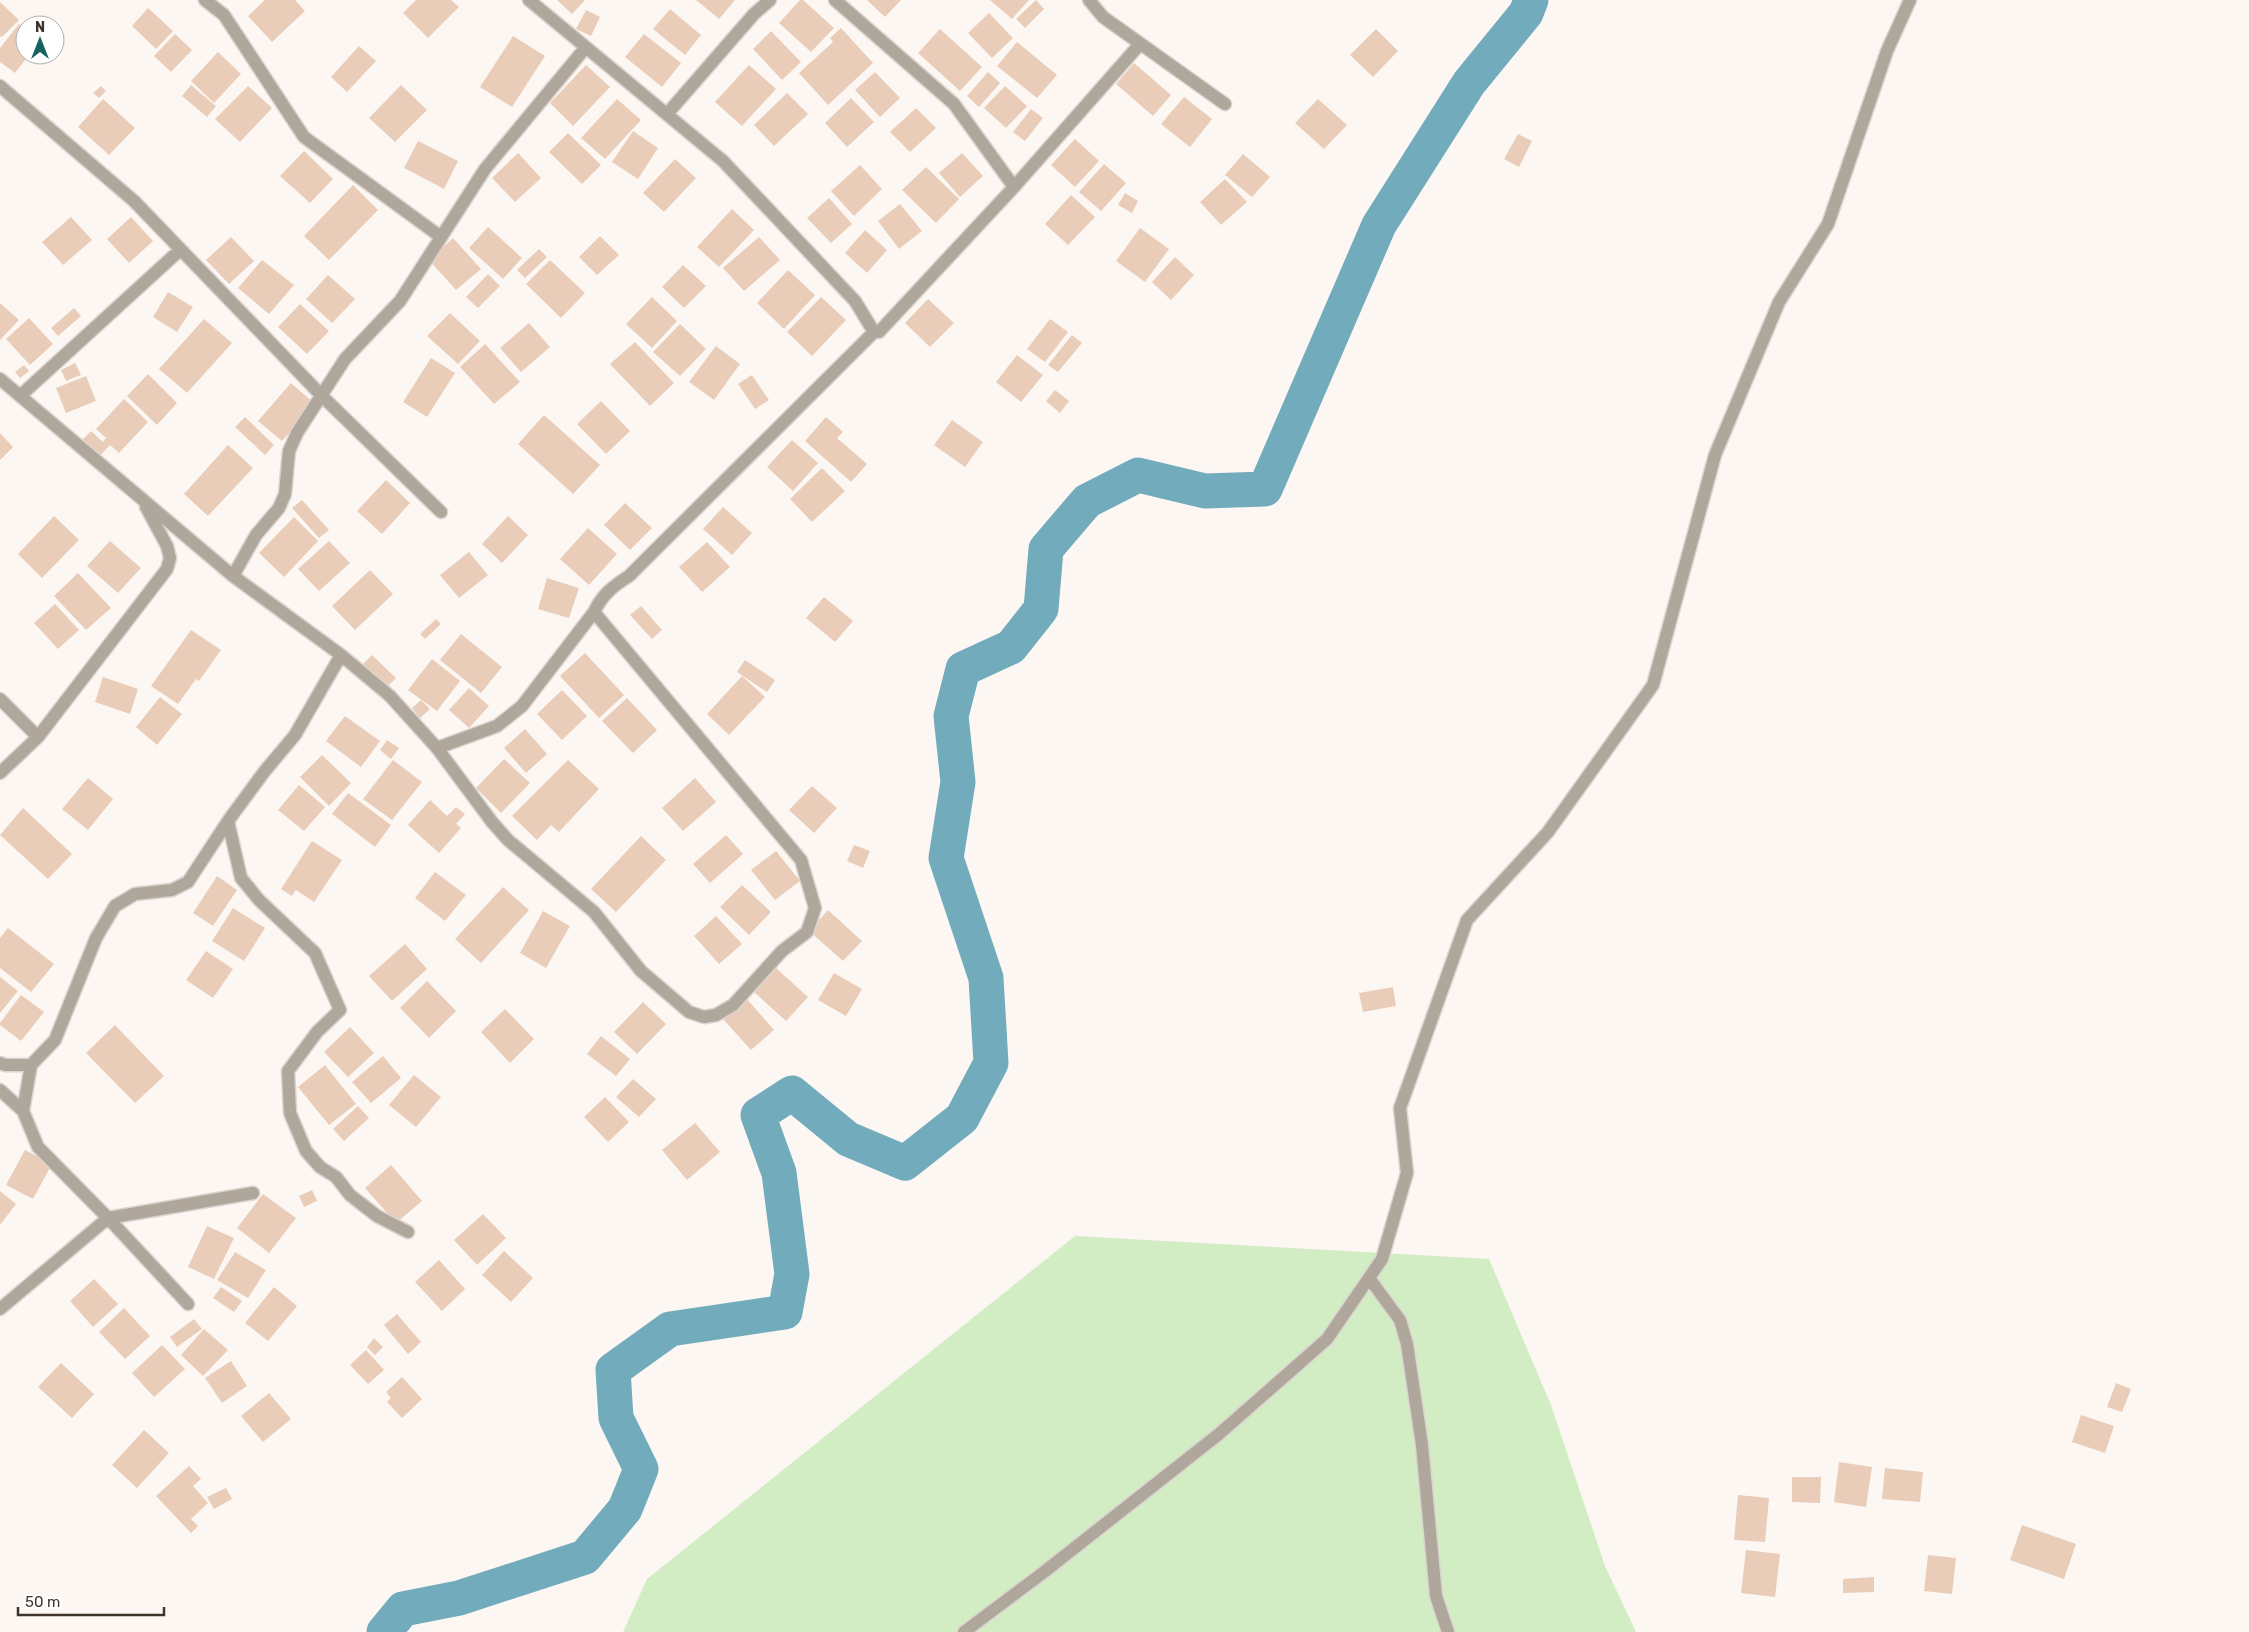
<svg xmlns="http://www.w3.org/2000/svg" width="2249" height="1632" viewBox="0 0 2249 1632" font-family="Rubik,sans-serif">
  <style>
    .green { fill: #d2edc4 }
    .lines { fill: none; stroke-linecap: round; stroke-linejoin: round }
    .river { stroke: #72abbc; stroke-width: 35 }
    .building { fill: #e9cdb8 }
    .minor-casing { stroke: #dbd4cf; stroke-width: 15 }
    .minor { stroke: #afa79b; stroke-width: 12 }
  </style>
  <rect width="100%" height="100%" fill="#fdf7f3"/>
  <path class="green" d="M1075 1236 1489 1259 1551 1405 1605 1566 1636 1632H623L647 1579Z"/>
  <g class="lines">
    <path class="river" d="M384 1632 403 1609 459 1598 585 1557 625 1509 641 1469 616 1418 613 1370 670 1329 785 1312 792 1274 779 1173 758 1115 792 1093 848 1139 905 1163 962 1118 991 1063 986 978 946 858 958 782 951 716 963 669 1011 647 1041 609 1046 549 1087 501 1138 475 1205 491 1265 489 1379 225 1469 83 1526 13 1531 0"/>
  </g>
  <path class="building" d="M265 0H295L305 11 272 42 248 16Z
    M416 0H451L459 7 428 38 403 13Z
    M557 0H585L572 14Z
    M696 0H735L719 19Z
    M800 0H803L834 28 811 52 779 23Z
    M867 0H901L885 17Z
    M990 0H1029L1012 19Z
    M1036 0 1044 9 1025 28 1016 19Z
    M0 2 19 20 2 37 0 36Z
    M148 8 173 31 156 49 132 26Z
    M670 9 701 35 685 55 653 29Z
    M586 10 600 17 591 36 576 29Z
    M989 13 1013 38 992 58 968 33Z
    M19 24 25 28V55H29L15 73 0 62V48Z
    M841 28 873 63 828 105 799 73 833 42 830 38Z
    M940 29 982 67 960 91 918 53Z
    M1376 29 1398 51 1373 77 1350 55Z
    M771 31 801 62 782 80 753 49Z
    M175 34 192 50 171 72 154 56Z
    M644 34 681 63 662 87 625 57Z
    M513 36 545 56 512 107 480 87Z
    M1017 42 1057 75 1037 98 997 66Z
    M359 46 376 61 347 92 331 77Z
    M218 52 241 74 214 103 191 81Z
    M1134 63 1171 95 1153 116 1116 84Z
    M586 65 610 87 573 126 550 103Z
    M749 65 776 89 742 126 715 102Z
    M875 72 900 98 880 117 855 90Z
    M988 72 1000 83 979 107 967 96Z
    M191 85 216 106 207 117 182 96Z
    M401 85 427 110 395 142 369 118Z
    M101 86 106 91 99 98 93 93Z
    M248 86 272 108 240 142 215 119Z
    M1005 86 1027 106 1006 128 984 108Z
    M787 93 808 114 774 146 754 125Z
    M1184 97 1212 119 1190 147 1161 124Z
    M851 98 874 122 847 147 825 123Z
    M103 99 135 128 109 155 78 127Z
    M617 99 641 120 605 159 581 138Z
    M1318 99 1347 125 1324 149 1295 123Z
    M916 108 936 128 910 152 890 132Z
    M1031 109 1043 118 1025 141 1013 132Z
    M633 131 658 148 638 179 612 162Z
    M568 133 601 165 582 184 549 152Z
    M1518 134 1532 141 1519 167 1504 159Z
    M1075 139 1099 161 1075 187 1051 165Z
    M418 141 458 161 444 189 404 168Z
    M304 151 333 179 310 203 280 176Z
    M518 153 541 178 515 202 492 178Z
    M962 153 983 176 960 197 939 173Z
    M1243 154 1270 177 1252 197 1225 175Z
    M675 159 696 178 664 212 643 193Z
    M1104 164 1126 183 1101 211 1079 192Z
    M860 165 882 189 854 216 831 191Z
    M926 167 959 199 936 223 902 190Z
    M1225 179 1247 202 1221 225 1200 202Z
    M353 185 378 210 329 260 304 236Z
    M1125 193 1138 201 1132 213 1118 205Z
    M1071 195 1095 217 1068 245 1045 224Z
    M829 198 852 224 831 243 807 218Z
    M900 204 922 231 899 249 878 221Z
    M732 209 754 230 719 267 697 247Z
    M71 217 92 240 63 265 42 242Z
    M131 217 153 241 129 263 107 239Z
    M488 227 522 258 503 279 469 248Z
    M1140 228 1169 249 1145 282 1116 261Z
    M865 230 887 250 867 273 845 253Z
    M600 236 619 255 597 275 579 257Z
    M231 237 254 261 229 284 206 260Z
    M759 237 780 260 744 291 723 268Z
    M453 238 481 269 456 290 429 260Z
    M539 249 547 257 525 278 517 270Z
    M1175 257 1194 275 1171 300 1152 282Z
    M262 260 294 285 269 314 238 288Z
    M550 260 585 293 561 318 526 284Z
    M683 265 706 286 684 308 662 287Z
    M788 270 815 295 784 329 757 303Z
    M488 274 500 286 478 308 466 297Z
    M328 275 355 299 332 323 306 299Z
    M168 292 193 307 177 332 153 317Z
    M652 297 677 321 652 348 626 324Z
    M821 297 846 320 812 356 787 332Z
    M928 299 954 323 930 347 905 323Z
    M0 303 19 320 0 340Z
    M300 304 329 331 307 354 278 327Z
    M74 308 81 316 58 336 51 328Z
    M450 313 480 341 458 364 427 336Z
    M29 318 53 344 30 365 6 339Z
    M204 319 232 343 187 393 159 369Z
    M1050 319 1068 332 1045 362 1027 349Z
    M529 323 550 347 521 372 500 348Z
    M680 324 706 349 680 376 653 352Z
    M1072 335 1082 343 1058 372 1048 365Z
    M635 342 674 383 650 406 610 364Z
    M485 344 520 382 494 404 460 367Z
    M716 346 740 364 714 400 689 382Z
    M1017 355 1043 375 1021 402 996 382Z
    M431 358 455 373 427 417 403 402Z
    M75 363 81 375 66 381 61 370Z
    M24 365 29 371 20 378 15 372Z
    M148 374 177 403 157 425 127 396Z
    M752 375 769 400 755 409 738 384Z
    M86 376 96 401 66 413 56 388Z
    M291 383 315 404 282 441 258 421Z
    M1055 390 1069 401 1060 413 1046 401Z
    M124 399 148 422 119 453 110 445 98 458 80 442 91 431 103 442 106 438 96 429Z
    M601 401 630 431 606 454 577 424Z
    M544 415 600 465 573 494 518 444Z
    M245 417 274 445 265 455 235 427Z
    M826 417 843 432 837 438 867 464 851 482 805 441Z
    M952 420 983 442 965 467 934 445Z
    M0 433 13 447 0 460Z
    M792 440 818 463 793 491 767 467Z
    M228 445 253 468 208 516 184 494Z
    M822 468 845 491 812 522 790 499Z
    M386 480 410 503 382 534 357 511Z
    M302 500 329 530 319 538 292 508Z
    M625 503 652 528 630 550 604 525Z
    M723 507 752 533 732 555 703 529Z
    M54 516 79 540 42 578 18 554Z
    M508 516 528 535 502 563 482 544Z
    M294 517 318 541 284 577 259 553Z
    M588 528 617 554 589 585 560 559Z
    M110 541 141 568 118 593 87 566Z
    M329 541 350 563 319 591 298 569Z
    M707 542 730 567 702 592 679 567Z
    M469 552 488 575 459 598 440 575Z
    M370 570 393 594 355 630 332 606Z
    M78 573 111 608 86 630 54 596Z
    M547 578 579 588 569 618 538 609Z
    M824 597 853 621 835 642 806 618Z
    M55 604 79 630 58 649 34 623Z
    M641 606 662 630 652 639 630 615Z
    M436 619 441 624 425 639 420 634Z
    M191 630 221 650 199 681 196 679 178 704 151 686Z
    M461 634 502 667 481 693 440 660Z
    M585 653 624 695 599 718 560 676Z
    M372 655 396 678 384 690 360 667Z
    M432 659 460 681 437 711 408 690Z
    M745 660 775 680 767 692 737 672Z
    M742 676 765 697 729 735 707 714Z
    M103 677 138 689 130 714 95 702Z
    M469 688 489 706 469 728 449 710Z
    M562 690 587 716 562 740 537 714Z
    M160 697 182 714 157 745 136 727Z
    M627 698 657 730 633 753 602 721Z
    M421 700 430 709 420 718 412 708Z
    M345 716 380 741 361 767 326 741Z
    M525 729 547 754 526 773 504 748Z
    M387 740 399 748 391 759 380 750Z
    M322 755 351 783 329 806 300 777Z
    M504 759 530 783 501 813 476 788Z
    M393 760 422 782 392 820 363 799Z
    M568 760 599 789 559 832 551 825 537 840 512 816Z
    M88 778 113 799 88 830 62 809Z
    M695 778 716 802 683 831 662 808Z
    M299 785 325 807 304 831 278 810Z
    M812 786 837 808 814 833 789 810Z
    M348 793 391 825 375 847 332 814Z
    M430 800 447 816 456 807 465 814 456 824 461 828 439 853 408 825Z
    M23 808 72 854 48 879 0 835Z
    M726 835 743 854 710 883 693 864Z
    M641 836 666 860 616 912 591 889Z
    M312 841 342 860 314 902 296 890 292 896 281 889Z
    M854 845 870 851 863 868 847 861Z
    M776 851 800 881 775 900 751 870Z
    M435 872 466 895 445 921 415 898Z
    M217 876 237 890 213 926 193 913Z
    M742 885 771 912 749 935 720 907Z
    M503 887 529 910 481 963 455 939Z
    M233 908 265 928 244 961 212 941Z
    M828 910 862 941 843 961 809 931Z
    M543 911 570 926 546 968 520 953Z
    M716 916 742 944 719 964 694 936Z
    M8 928 54 964 31 992 0 968V938Z
    M405 944 427 969 392 1001 369 976Z
    M206 951 233 969 213 998 186 980Z
    M776 968 808 997 786 1021 754 992Z
    M834 973 862 989 846 1016 818 1000Z
    M0 977 18 991 0 1013Z
    M427 981 456 1011 429 1038 400 1008Z
    M1393 987 1396 1006 1363 1012 1359 993Z
    M21 995 44 1012 21 1041 0 1025V1023Z
    M746 998 774 1030 751 1050 723 1019Z
    M643 1002 666 1024 637 1054 614 1032Z
    M505 1009 534 1039 510 1063 481 1032Z
    M115 1025 164 1076 135 1103 86 1053Z
    M350 1027 374 1053 348 1077 324 1052Z
    M601 1036 630 1059 616 1076 587 1054Z
    M383 1056 401 1078 371 1103 352 1082Z
    M325 1065 356 1104 329 1125 298 1087Z
    M414 1075 441 1097 416 1127 389 1105Z
    M633 1079 656 1099 639 1117 616 1097Z
    M605 1097 629 1122 608 1142 584 1117Z
    M358 1106 369 1118 344 1141 333 1129Z
    M695 1123 720 1152 687 1180 662 1150Z
    M25 1150 52 1164 33 1199 6 1185Z
    M391 1165 422 1201 396 1223 365 1188Z
    M312 1190 317 1201 304 1207 299 1196Z
    M0 1191 16 1204 0 1225Z
    M263 1194 296 1218 269 1253 237 1228Z
    M483 1214 506 1238 477 1265 454 1240Z
    M207 1226 234 1238 214 1279 188 1267Z
    M504 1251 533 1278 511 1302 482 1275Z
    M235 1252 266 1270 248 1298 217 1280Z
    M439 1260 465 1289 442 1311 415 1282Z
    M94 1279 118 1304 93 1327 70 1301Z
    M221 1287 242 1301 234 1312 213 1298Z
    M274 1287 297 1306 268 1341 245 1323Z
    M124 1308 150 1336 125 1359 99 1332Z
    M397 1314 421 1342 408 1354 384 1325Z
    M194 1319 202 1329 177 1347 170 1337Z
    M204 1329 228 1350 203 1376 181 1355Z
    M374 1338 383 1347 375 1355 367 1347Z
    M162 1345 185 1369 154 1397 132 1373Z
    M366 1350 384 1370 368 1384 350 1365Z
    M231 1361 247 1386 222 1403 205 1378Z
    M61 1363 94 1394 72 1418 38 1387Z
    M402 1377 422 1399 402 1418 387 1402 391 1398 386 1392Z
    M2116 1383 2131 1389 2122 1412 2107 1407Z
    M269 1393 291 1419 263 1442 241 1416Z
    M2081 1415 2114 1426 2105 1453 2072 1442Z
    M144 1430 169 1453 137 1488 112 1465Z
    M1839 1462 1872 1467 1866 1507 1834 1502Z
    M189 1466 201 1479 193 1486 208 1503 191 1519 198 1526 191 1533 156 1496Z
    M1885 1468 1923 1472 1920 1502 1882 1499Z
    M1792 1477H1821L1820 1503 1792 1502Z
    M226 1488 232 1499 214 1509 207 1497Z
    M1738 1495 1769 1498 1765 1542 1734 1540Z
    M2022 1525 2076 1544 2064 1579 2010 1560Z
    M1746 1550 1780 1554 1775 1597 1741 1593Z
    M1928 1555 1956 1558 1952 1594 1924 1591Z
    M1874 1577V1592L1843 1593V1579Z"/>
  <g class="lines">
    <defs>
      <path id="minor" d="M205 0 224 15 304 137 441 237
        M529 0 723 161 855 301 874 332
        M835 0 954 104 1014 187
        M1089 0 1103 17 1225 104
        M0 86 134 201 322 396 441 512
        M667 114 754 14 770 0
        M0 379 233 576 341 655 390 696 437 748 492 822 508 840 594 912 641 971 689 1012 704 1017 716 1015 733 1005 782 951 807 932 815 908 801 860 594 612
        M20 396 180 250
        M233 576 256 535 279 508 285 494 289 451 297 433 345 359 400 301 485 169 586 47
        M0 699 38 737
        M437 748 497 726 522 706 594 612C602 595 613 586 629 576L874 332H879L1014 187 1140 44
        M0 773 38 737 167 569 170 558 167 546 146 507
        M228 821 241 878 259 900 315 953 340 1010 317 1032 288 1071 290 1113 306 1151 320 1167 336 1177 350 1195 377 1216 408 1232
        M0 1063 5 1065H31L55 1040 96 938 115 906 135 894 172 890 188 882 228 821 264 772 295 735 341 655
        M0 1090 23 1111 38 1147 108 1218 188 1304
        M23 1111 31 1065
        M1369 1278 1400 1320 1407 1344 1422 1445 1436 1596 1448 1632
        M0 1309 108 1218 253 1193
        M964 1632 1044 1572 1219 1434 1327 1339 1382 1259 1407 1173 1400 1108 1467 920 1548 832 1653 685 1715 455 1779 302 1828 224 1887 51 1910 0"/>
    </defs>
    <use href="#minor" class="minor-casing"/>
    <use href="#minor" class="minor"/>
  </g>
  <g transform="translate(40 40)"><circle r="24" fill="#ffffff" stroke="#b2aeab"/>
  <path d="M0-4L9 19L0 12L-9 19Z" fill="#136361"/>
  <text y="-8" font-size="14" font-weight="bold" text-anchor="middle" fill="#3f342c">N</text>
  </g>
  <path d="M18 1607v8h146v-8" fill="none" stroke="#3f342c" stroke-width="2.5"/>
  <text x="25" y="1607" font-size="15" fill="#3f342c" stroke="#ffffff" stroke-width="4" paint-order="stroke">50 m</text>
</svg>
